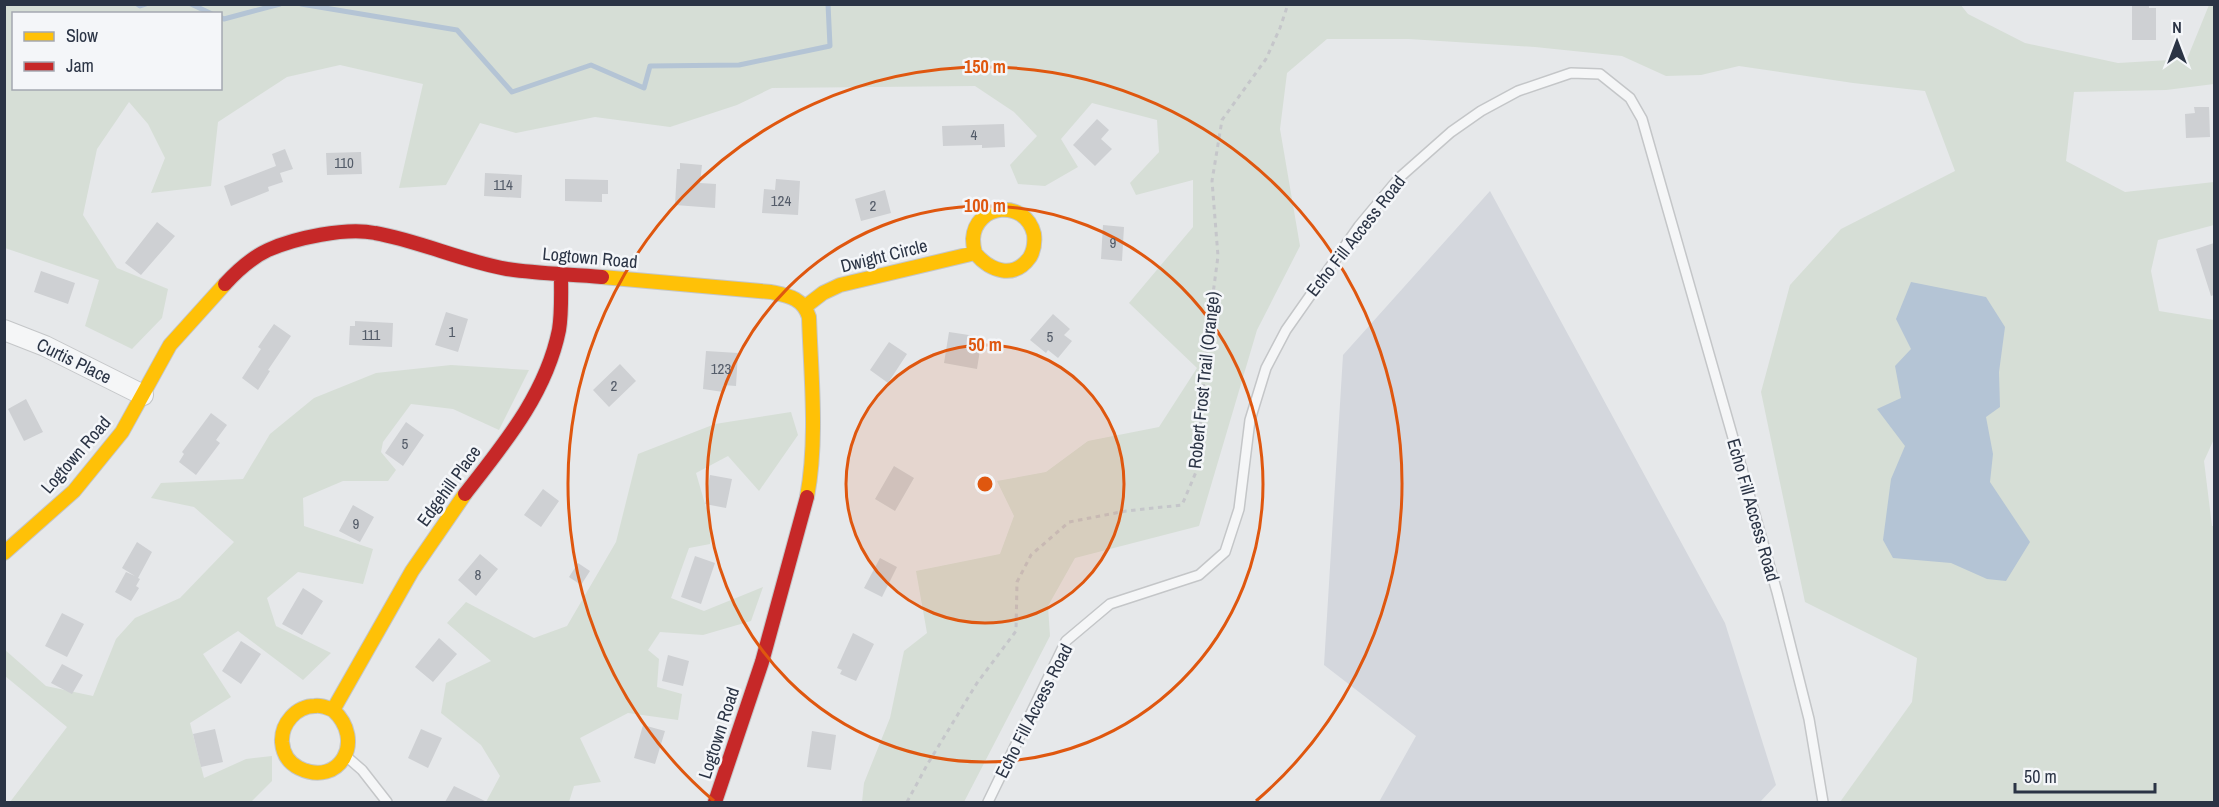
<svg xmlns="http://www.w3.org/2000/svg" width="2219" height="807" viewBox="0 0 2219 807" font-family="'Archivo Narrow',sans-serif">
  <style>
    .built { fill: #d4d7dd }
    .green { fill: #d6ded6; fill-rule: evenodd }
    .water { fill: #b4c4d5 }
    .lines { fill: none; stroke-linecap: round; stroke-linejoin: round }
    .stream { stroke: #b4c4d5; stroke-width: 5 }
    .building { fill: #ced0d3 }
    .lane-casing { stroke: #c4c6c8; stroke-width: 12 }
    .street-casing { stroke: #c4c6c8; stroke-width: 22 }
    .slow-casing { stroke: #c4c6c8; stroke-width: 16 }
    .jam-casing { stroke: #c4c6c8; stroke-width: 16 }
    .path { stroke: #c5c6ca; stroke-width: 3; stroke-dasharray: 4.5 4.5; stroke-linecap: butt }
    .lane { stroke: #f5f6f7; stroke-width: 9 }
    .street { stroke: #f5f6f7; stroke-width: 20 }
    .slow { stroke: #ffc107; stroke-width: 14 }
    .jam { stroke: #c62828; stroke-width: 14 }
    .ring { fill: none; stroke: #df570f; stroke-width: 3 }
    .labels { text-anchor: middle; stroke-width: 5; stroke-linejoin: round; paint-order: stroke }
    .number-label { font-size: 15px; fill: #545c69 }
    .street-label { font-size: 18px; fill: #2b3445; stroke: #f4f6f9 }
    .centre { fill: #df570f; stroke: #f4f6f9; stroke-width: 3 }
    .ring-label { font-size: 18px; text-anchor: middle; font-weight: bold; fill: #df570f; stroke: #f4f6f9; stroke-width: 5; stroke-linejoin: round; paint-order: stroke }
  </style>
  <rect width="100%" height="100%" fill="#e6e8ea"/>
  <path class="built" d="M1490 191 1725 623 1776 785 1760 802H1379L1416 736 1324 665 1343 355Z"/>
  <path class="green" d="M1960 4 1968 14 2025 43 2118 63 2187 59 2209 5H2214V84L2166 90 2074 92 2066 161 2125 192 2214 182V225L2158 240 2151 271 2159 311 2214 320V439L2204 461 2212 526H2214V802H1840L1912 702 1917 658 1805 602 1761 392 1790 285 1841 229 1955 171 1925 91 1853 83 1739 66 1701 75 1666 76 1622 56 1535 47 1409 39H1327L1287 73 1280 129 1300 246 1257 330 1199 526 1075 558 1048 606 1050 636 964 802H862L864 783 890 718 904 651 927 633 916 571 1000 554 1014 516 997 481 1046 472 1088 441 1159 427 1197 368 1129 303 1193 227V180L1136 195 1130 183 1159 152 1157 120 1092 103 1061 139 1078 167 1045 186 1018 184 1010 165 1037 136 1014 112 975 86 772 88 737 105 670 127 595 117 516 133 480 123 446 185 399 188 423 84 340 65 287 77 218 122 211 186 151 193 165 158 148 124 129 102 97 149 83 215 117 268 168 289 162 318 132 349 85 326 99 280 5 248 4 5ZM14 14H220V88H14Z
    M451 365 529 370 499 430 453 409 411 404 383 442 381 452 396 470 388 481H343L303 498 304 526 373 549 363 584 298 572 267 598 276 626 331 653 303 680 238 631 203 654 231 697 190 723 204 778 246 759 272 756V781L251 802H10L67 727 5 676 4 649 46 686 93 696 116 639 135 618 180 598 234 542 194 507 151 498 161 483 243 479 270 434 314 398 376 373Z
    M791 412 798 435 759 491 728 456 696 473 712 528 710 544 689 548 671 598 704 611 763 587 751 621 703 635 660 632 648 650 659 659 657 687 682 694 678 720 628 713 580 738 601 782 574 786 569 802H486L500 776 481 745 441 713 446 683 491 661 447 623 466 602 534 638 567 626 616 542 638 454 715 424Z"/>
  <path class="water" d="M1911 282 1986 297 2005 327 1999 372 2000 407 1986 417 1993 454 1990 482 2030 542 2006 581 1987 579 1951 563 1893 558 1883 540 1891 479 1905 446 1877 409 1901 398 1895 366 1911 349 1896 319Z"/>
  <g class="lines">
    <path class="stream" d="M137 4 140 6 146 4
      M191 4 212 14
      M301 4 457 30 512 92 591 65 644 88 650 66 739 65 830 46 828 4
      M220 17 224 19 280 4"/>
  </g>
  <path class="building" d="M2132 4H2149V8H2156V40H2132Z
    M2194 107H2209L2210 137 2186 138 2185 114 2195 113Z
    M1097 119 1109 130 1101 139 1112 149 1095 166 1073 145Z
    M1004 124 1005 147 982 148V145L943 146 942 126Z
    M285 149 293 169 280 173 283 182 268 187 269 191 231 206 224 186 276 166 272 154Z
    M361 152 362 174 327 175 326 153Z
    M680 163 702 165 700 183 716 184 715 208 675 205 677 169H680Z
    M485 173 522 175 521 198 484 196Z
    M565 179 608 180V194H602V202L565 201Z
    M776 179 800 181 798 215 762 213 764 189 775 190Z
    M885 190 891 213 861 221 855 199Z
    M157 222 175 236 141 275 125 263Z
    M1103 225 1124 227 1122 261 1101 259Z
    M2214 243V295L2211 296 2196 249Z
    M41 271 75 283 68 304 34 292Z
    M446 312 468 319 458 352 435 345Z
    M1053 314 1070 329 1064 335 1072 341 1058 358 1048 350 1046 353 1030 340Z
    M355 321 393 323 392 347 349 345 350 326H355Z
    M274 324 291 336 268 370 270 371 258 390 242 378 261 349 258 347Z
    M949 332 982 337 977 369 944 363Z
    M889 342 907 354 888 383 870 370Z
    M706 351 738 353 736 386 723 385V392L703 389Z
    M620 364 636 381 609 407 593 390Z
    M26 399 43 432 24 441 8 409Z
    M211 413 227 425 216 440 220 443 196 475 179 462 184 454 182 452Z
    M406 422 424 435 403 466 385 453Z
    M894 466 914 478 895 511 875 499Z
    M710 475 732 479 726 508 705 504Z
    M543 489 559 501 541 527 524 515Z
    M353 505 374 517 360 542 339 531Z
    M137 542 152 552 138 578 140 579 136 586 139 588 131 601 115 592 126 572 135 576 122 568Z
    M480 554 498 569 476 596 458 580Z
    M695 556 715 563 701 604 681 597Z
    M880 558 897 567 882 597 864 588Z
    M578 563 590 571 581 585 569 577Z
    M303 588 323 601 302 635 282 624Z
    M62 613 84 624 67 657 45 646Z
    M853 633 874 644 856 681 840 674 842 670 837 668Z
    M439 638 457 654 433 682 415 667Z
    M241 641 261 654 241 684 222 671Z
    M668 655 689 661 683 686 662 681Z
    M62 664 83 675 72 694 51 683Z
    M643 725 665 731 655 764 634 758Z
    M215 729 223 762 201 767 193 734Z
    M421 729 442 738 428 768 408 758Z
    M812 731 836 735 831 770 807 767Z
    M454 786 487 802H445Z"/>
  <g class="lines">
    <defs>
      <path id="lane" d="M347 757 362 770 387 802
        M988 802 1066 641 1110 604 1199 575 1225 552 1239 509 1250 420 1266 368 1286 330 1359 226 1399 178 1451 132 1481 111 1518 91 1571 73 1600 74 1630 98 1642 119 1777 592 1809 719 1823 802"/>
      <path id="street" d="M4 330 45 346 143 395"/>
      <path id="slow" d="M602 277 771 292C789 296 803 298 809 317 811 377 818 438 807 497
        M806 306 823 293 840 285 975 253C974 249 973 243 973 239 975 204 1025 198 1034 234 1035 242 1034 250 1030 257 1014 280 990 271 975 253
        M4 553 74 491 122 432 170 345 225 284
        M333 710C366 740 340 788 299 768 289 763 283 754 282 742 281 724 296 706 315 706 321 705 328 708 333 710L412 571 465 494"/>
      <path id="jam" d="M225 284C236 272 253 257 268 250 295 238 346 227 375 233 420 241 462 261 507 269 538 274 571 274 602 277
        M465 494C504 444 546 394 559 330 562 312 561 292 561 274
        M715 802 762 662 807 497"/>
    </defs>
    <use href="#lane" class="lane-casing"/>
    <use href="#street" class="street-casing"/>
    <use href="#slow" class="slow-casing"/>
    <use href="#jam" class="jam-casing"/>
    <path class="path" d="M907 802 927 765 977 683 1016 631 1017 582 1031 555 1069 522 1126 511 1182 505 1196 472 1208 332 1218 256 1212 181 1222 120 1266 59 1280 28 1288 4"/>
    <use href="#lane" class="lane"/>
    <use href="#street" class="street"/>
    <use href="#slow" class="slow"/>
    <use href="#jam" class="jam"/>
  </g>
  <circle cx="985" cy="484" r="139" fill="#df570f" fill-opacity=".12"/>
  <g class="ring">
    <circle cx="985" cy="484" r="139"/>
    <circle cx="985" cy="484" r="278"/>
    <path d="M714 801A417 417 0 1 1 1256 801"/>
  </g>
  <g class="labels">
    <g class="number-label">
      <text x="974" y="140">4</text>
      <text x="344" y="168">110</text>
      <text x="503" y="190">114</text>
      <text x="781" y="206">124</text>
      <text x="873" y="211">2</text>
      <text x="1113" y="248">9</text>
      <text x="452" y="337">1</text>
      <text x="371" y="340">111</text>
      <text x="1050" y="342">5</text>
      <text x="721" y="374">123</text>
      <text x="614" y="391">2</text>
      <text x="405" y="449">5</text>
      <text x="356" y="529">9</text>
      <text x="478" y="580">8</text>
    </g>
    <g class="street-label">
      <text transform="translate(1356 236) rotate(-52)" y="6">Echo Fill Access Road</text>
      <text transform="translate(884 256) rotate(-14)" y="6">Dwight Circle</text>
      <text transform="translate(590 258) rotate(5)" y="6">Logtown Road</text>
      <text transform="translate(74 361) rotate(26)" y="6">Curtis Place</text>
      <text transform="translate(1204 380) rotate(-84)" y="6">Robert Frost Trail (Orange)</text>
      <text transform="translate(76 455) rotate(-49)" y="6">Logtown Road</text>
      <text transform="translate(449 486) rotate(-54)" y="6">Edgehill Place</text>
      <text transform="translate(1753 510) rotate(74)" y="6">Echo Fill Access Road</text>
      <text transform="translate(1034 711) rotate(-63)" y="6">Echo Fill Access Road</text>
      <text transform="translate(719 733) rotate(-72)" y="6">Logtown Road</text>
    </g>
  </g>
  <circle cx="985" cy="484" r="9" class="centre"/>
  <g class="ring-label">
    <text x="985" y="73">150 m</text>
    <text x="985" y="212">100 m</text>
    <text x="985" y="351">50 m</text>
  </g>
  <rect width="2219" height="807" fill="none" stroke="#2b3445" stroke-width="12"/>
  <rect x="12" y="12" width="210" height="78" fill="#f4f6f9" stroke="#a4a8b1" stroke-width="1.5"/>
  <rect x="24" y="32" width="30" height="9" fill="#ffc107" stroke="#a4a8b1" stroke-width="1.5"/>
  <text x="66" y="42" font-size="18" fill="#2b3445">Slow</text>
  <rect x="24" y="62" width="30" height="9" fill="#c62828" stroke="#a4a8b1" stroke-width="1.5"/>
  <text x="66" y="72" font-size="18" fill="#2b3445">Jam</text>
  <g transform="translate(2177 42)" stroke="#f4f6f9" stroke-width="4.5" paint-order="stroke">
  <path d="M0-4.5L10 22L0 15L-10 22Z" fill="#2b3445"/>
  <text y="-9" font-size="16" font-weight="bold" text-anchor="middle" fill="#2b3445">N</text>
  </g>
  <path d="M2015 783v9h140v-9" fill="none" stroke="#2b3445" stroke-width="3"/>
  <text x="2024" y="783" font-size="18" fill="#2b3445" stroke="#f4f6f9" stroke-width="4.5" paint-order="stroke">50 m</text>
</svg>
